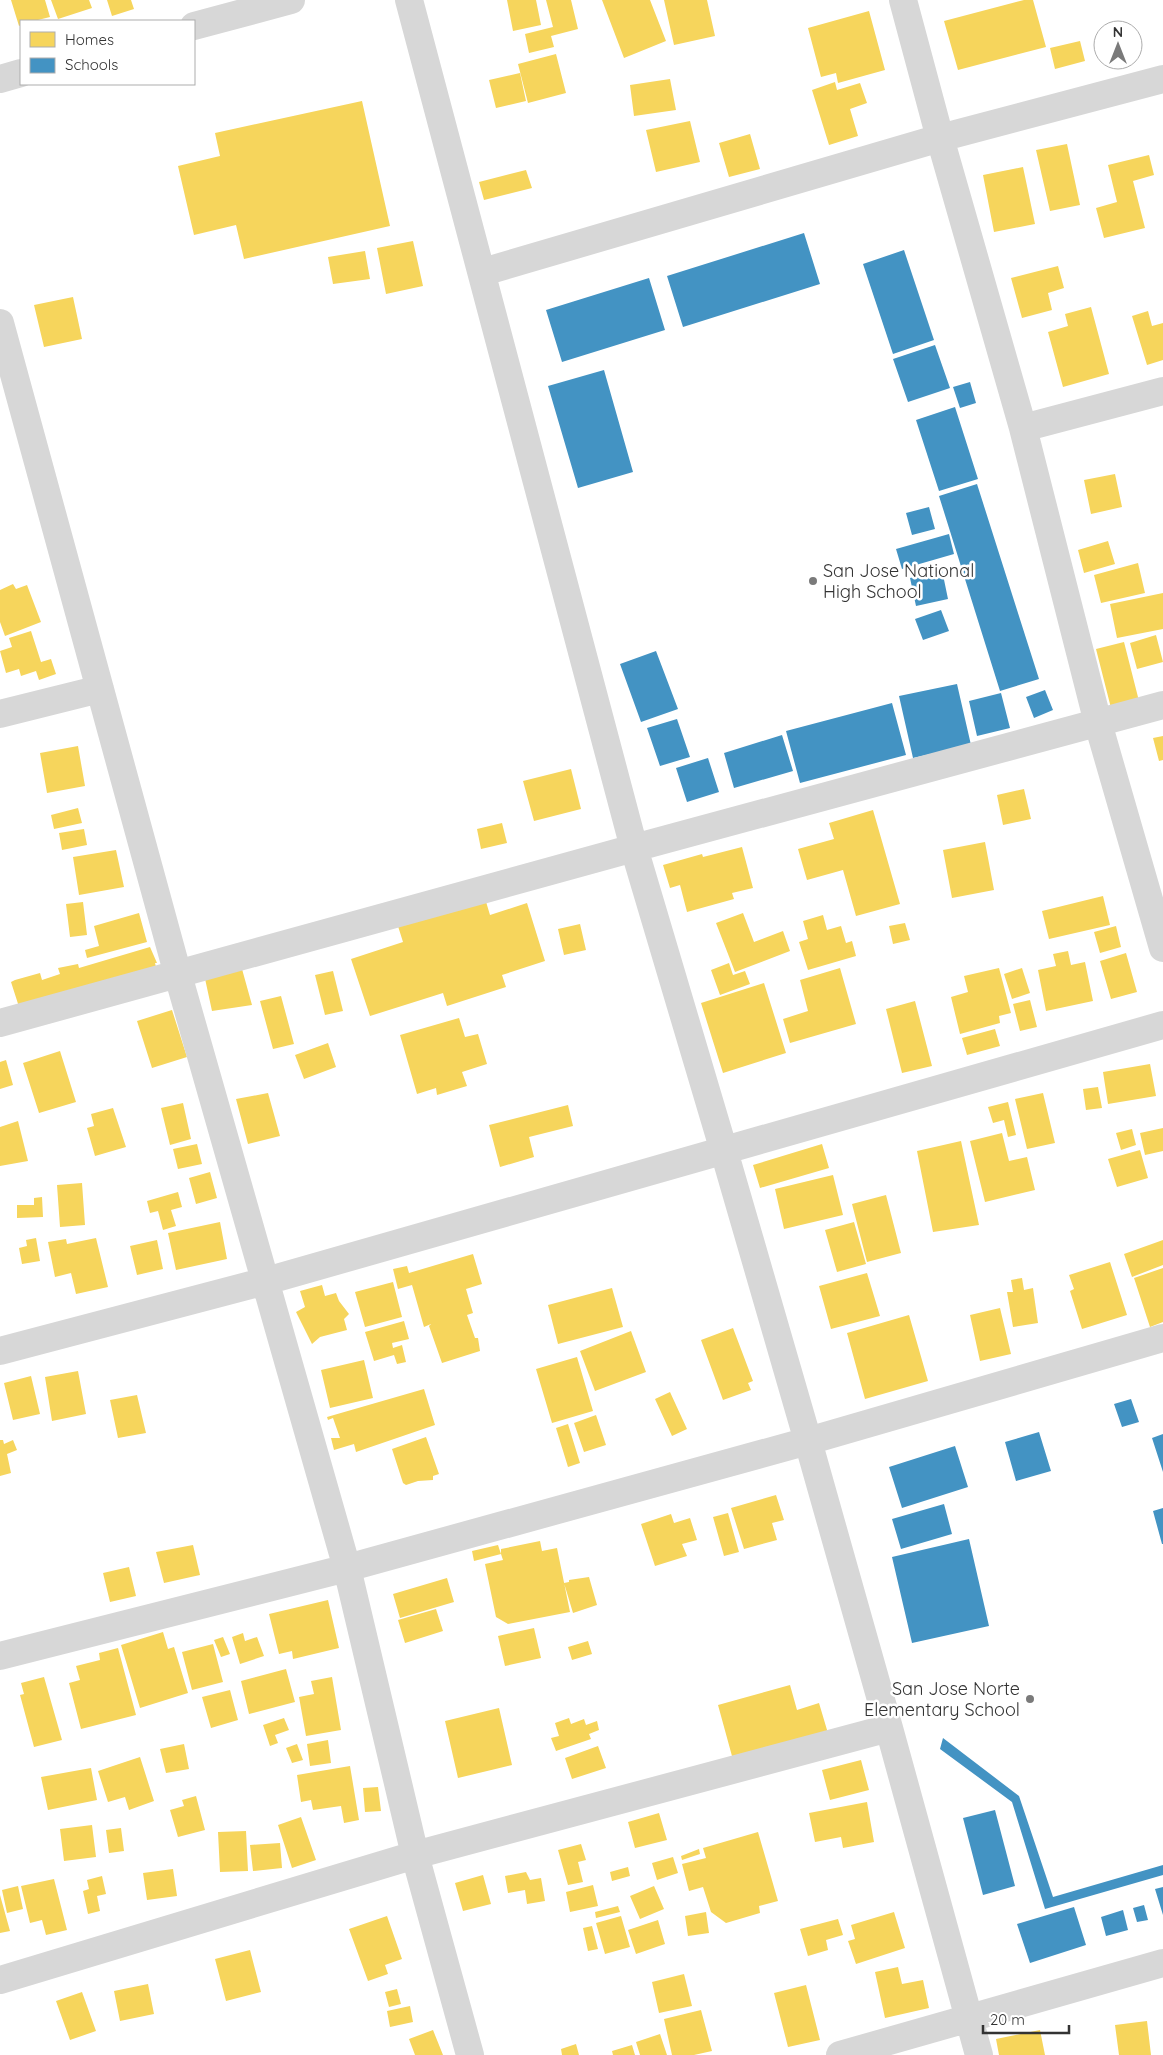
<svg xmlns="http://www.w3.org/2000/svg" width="1163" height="2055" viewBox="0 0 1163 2055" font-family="Quicksand,sans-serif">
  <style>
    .homes { fill: #f6d55c }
    .schools { fill: #4393c3 }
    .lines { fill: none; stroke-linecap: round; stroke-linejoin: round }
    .street { stroke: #d7d7d7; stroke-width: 28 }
    .poi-dot { fill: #7a7a7a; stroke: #fff; stroke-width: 2 }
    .labels { text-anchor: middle; stroke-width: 5; stroke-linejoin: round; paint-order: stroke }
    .poi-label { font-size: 18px; fill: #333; stroke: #fff; text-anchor: start }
  </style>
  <rect width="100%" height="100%" fill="#fff"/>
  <path class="homes" d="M11 0H45L50 17 34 21H21V25L19 26Z
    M51 0H89L92 8 58 19Z
    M107 0H131L134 9 112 16Z
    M507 0H536L541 25 513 31Z
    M546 0H571L578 29 551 36 554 47 529 53 525 34 553 27Z
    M602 0H650L666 41 624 58Z
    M664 0H707L715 36 674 45Z
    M1024 0H1033L1046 47 958 70 944 21Z
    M869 11 885 70 838 83 836 73 821 77 808 28Z
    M1080 41 1085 61 1055 69 1050 48Z
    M556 54 566 93 528 103 518 64Z
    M520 73 526 101 496 108 489 80Z
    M670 79 676 110 634 116 630 85Z
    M835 82 837 90 860 83 867 103 850 109 858 136 829 145 812 90Z
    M362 101 390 226 244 259 236 225 194 235 178 166 220 156 215 133Z
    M690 121 700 162 656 172 646 130Z
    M750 134 760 169 729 177 719 143Z
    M1067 144 1080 205 1050 211 1036 150Z
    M1149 155 1154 175 1133 181 1145 228 1104 238 1096 208 1117 202 1108 165Z
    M1023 167 1035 224 994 232 983 175Z
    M526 170 532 188 484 200 479 182Z
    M413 241 423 286 386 294 377 248Z
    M365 251 370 279 333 284 328 257Z
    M1058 266 1064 288 1048 293 1052 310 1022 318 1011 278Z
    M73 297 82 339 44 347 34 305Z
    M1091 307 1109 374 1063 387 1048 332 1068 326 1065 314Z
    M1148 311 1152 326 1163 323V360L1147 365 1132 316Z
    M1115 474 1122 507 1091 514 1084 480Z
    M1108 541 1115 564 1084 573 1078 550Z
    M1138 563 1145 593 1101 603 1094 575Z
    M13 584 16 589 27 585 41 622 5 636 0 622V590Z
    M1163 593V629L1117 638 1110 604Z
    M31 631 41 662 51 659 56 674 39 680 36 671 21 676 19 669 6 673 0 651 12 647 9 638Z
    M1156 635 1163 662 1137 669 1130 643Z
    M1124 642 1139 701 1111 708 1096 649Z
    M1163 736V760L1159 761 1153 738Z
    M78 746 85 786 47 793 40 753Z
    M571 769 581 809 534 821 523 781Z
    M1024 789 1031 819 1003 825 997 795Z
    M78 808 82 823 54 829 51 815Z
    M873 810 900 904 856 916 843 870 807 880 798 849 834 839 829 823Z
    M502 823 507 843 481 849 477 829Z
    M84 829 87 845 62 850 59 833Z
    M985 842 994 890 952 898 943 850Z
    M742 847 753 888 732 893 734 899 687 912 680 885 670 888 663 865 702 854 703 857Z
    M116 850 124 887 79 895 73 857Z
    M484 895 490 915 527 903 545 961 502 975 506 987 447 1006 443 993 370 1016 351 959 403 942 397 923Z
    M1103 896 1110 925 1049 939 1042 911Z
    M83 902 87 935 70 937 66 904Z
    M139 913 147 942 87 958 85 950 99 946 94 926Z
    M743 913 754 942 783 931 790 951 735 972 716 923Z
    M823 915 827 930 841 926 846 943 852 941 856 956 808 970 799 942 808 939 803 921Z
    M905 923 910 940 893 944 889 926Z
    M580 924 586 950 564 955 558 929Z
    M1116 926 1121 947 1100 953 1094 932Z
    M150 947 157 963H155L156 967 20 1010 11 982 15 980 40 973 42 980 60 974 58 968 78 964 79 968Z
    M1068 951 1071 965 1085 962 1093 1001 1046 1011 1038 970 1056 966 1053 954Z
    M1126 953 1137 992 1111 999 1100 961Z
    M729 963 733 975 745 971 750 984 720 995 711 970Z
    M840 968 856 1024 790 1043 783 1019 808 1011 800 980Z
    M999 968 1011 1013 999 1016 1000 1023 960 1034 951 997 968 992 964 976Z
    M1022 968 1030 993 1012 999 1004 974Z
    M242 969 252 1005 212 1011 204 974Z
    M333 971 343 1011 325 1015 315 975Z
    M764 983 786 1053 723 1073 701 1003Z
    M281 996 294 1044 273 1049 260 1001Z
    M1030 1000 1037 1027 1020 1031 1013 1004Z
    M915 1001 932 1066 902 1073 886 1009Z
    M172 1010 187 1057 152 1068 137 1021Z
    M459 1018 465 1037 478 1034 487 1064 462 1072 467 1086 437 1095 436 1088 417 1094 400 1035Z
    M995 1029 1000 1046 967 1055 962 1038Z
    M328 1043 336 1067 304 1079 295 1055Z
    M60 1051 76 1102 39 1113 23 1063Z
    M6 1060 13 1085 0 1089V1062Z
    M1150 1064 1156 1096 1108 1104 1103 1072Z
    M1098 1087 1102 1108 1086 1110 1083 1089Z
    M268 1093 280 1136 248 1144 236 1099Z
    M1043 1093 1055 1143 1027 1149 1015 1099Z
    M1008 1102 1016 1135 1008 1137 1004 1120 993 1123 988 1107Z
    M183 1103 191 1139 170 1145 161 1108Z
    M568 1105 573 1126 529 1137 534 1157 500 1167 489 1125Z
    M113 1108 126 1147 95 1156 87 1128 94 1126 91 1114Z
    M18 1121 28 1161 0 1166V1127Z
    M1163 1128V1151L1145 1155 1140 1133Z
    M1132 1129 1136 1145 1121 1150 1116 1133Z
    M1002 1133 1009 1161 1027 1157 1035 1190 985 1202 970 1141Z
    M961 1141 979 1225 933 1232 917 1151Z
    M197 1144 202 1164 178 1169 173 1149Z
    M822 1144 829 1168 760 1188 753 1165Z
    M1140 1150 1148 1178 1117 1187 1108 1159Z
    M210 1172 217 1198 196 1204 189 1178Z
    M833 1175 843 1215 784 1229 775 1189Z
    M82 1183 85 1225 60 1227 57 1185Z
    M178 1192 182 1207 171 1210 176 1226 163 1230 158 1211 150 1213 147 1201Z
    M886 1195 901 1253 867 1262 852 1204Z
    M42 1197 43 1217 17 1218V1205H34V1198Z
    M220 1222 227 1259 176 1270 168 1233Z
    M854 1222 866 1264 837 1272 825 1230Z
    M36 1238 40 1261 22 1264 19 1248 27 1246 26 1240Z
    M96 1238 108 1287 76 1294 71 1273 55 1277 48 1242 66 1239 67 1244Z
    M157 1240 163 1269 137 1275 130 1246Z
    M1163 1240V1265L1132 1277 1124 1254Z
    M473 1254 482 1284 466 1289 473 1313 467 1315 475 1338H478L480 1351 442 1363 429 1326 431 1324 424 1327 412 1285 398 1289 393 1269 407 1266 409 1273Z
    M1110 1262 1127 1315 1082 1329 1070 1291 1074 1289 1069 1275Z
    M1163 1268V1322L1150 1327 1134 1278Z
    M867 1273 880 1316 831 1329 819 1286Z
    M1022 1278 1024 1290 1033 1288 1038 1323 1013 1327 1007 1292H1013L1011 1280Z
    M393 1282 402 1317 365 1327 355 1292Z
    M322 1285 325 1296 336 1293 339 1301 349 1314 344 1319 347 1330 320 1337 312 1344 296 1312 305 1307 300 1291Z
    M612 1288 623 1327 558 1344 548 1305Z
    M1000 1308 1011 1354 980 1361 970 1315Z
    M909 1315 928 1381 865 1399 847 1333Z
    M404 1321 409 1339 392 1343 393 1348 402 1345 406 1362 397 1364 394 1355 374 1361 365 1332Z
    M733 1328 753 1381 748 1383 751 1390 723 1400 701 1340Z
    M631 1331 646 1372 595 1391 580 1351Z
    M577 1357 593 1411 552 1423 536 1369Z
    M364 1360 373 1398 330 1408 321 1370Z
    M78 1371 86 1414 52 1421 45 1377Z
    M31 1376 40 1414 13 1420 4 1383Z
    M424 1389 435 1425 356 1452 354 1444 334 1450 331 1438H340L333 1418 328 1420 327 1417Z
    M670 1392 687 1429 672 1436 655 1399Z
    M137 1395 146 1433 118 1438 110 1400Z
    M596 1415 606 1445 584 1452 574 1423Z
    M568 1424 580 1463 568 1467 556 1428Z
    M426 1437 439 1474 433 1476V1480L418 1481 406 1485 403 1483 392 1449Z
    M0 1440H3L4 1444 13 1440 17 1450 7 1454 11 1473 0 1476Z
    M776 1495 784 1520 772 1523 777 1540 744 1549 731 1508Z
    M728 1513 739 1552 724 1556 713 1517Z
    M671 1514 674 1523 690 1518 697 1540 682 1544 687 1556 655 1566 641 1524Z
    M540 1541 542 1551 557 1548 570 1612 508 1624 496 1617 485 1564 503 1560 501 1554V1549Z
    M193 1545 200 1575 164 1583 156 1552Z
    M498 1545 501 1554 474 1561 472 1551Z
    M129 1567 136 1596 110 1602 103 1573Z
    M589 1577 597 1605 573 1613 564 1583 569 1582V1580Z
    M447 1578 454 1602 400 1618 393 1594Z
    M328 1600 339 1648 293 1659 292 1651 279 1654 269 1614Z
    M436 1609 443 1631 405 1643 398 1620Z
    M534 1628 541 1658 505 1666 498 1636Z
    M163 1632 168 1649 174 1647 188 1693 140 1708 121 1645Z
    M243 1633 245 1641 257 1637 264 1656 240 1664 232 1637Z
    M223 1637 230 1654 221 1657 214 1640Z
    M588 1641 592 1654 572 1660 568 1647Z
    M213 1644 223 1682 192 1690 182 1652Z
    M118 1648 136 1715 81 1729 69 1683 80 1680 76 1666 100 1660 99 1653Z
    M286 1669 295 1702 249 1714 241 1681Z
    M44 1677 62 1740 34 1747 20 1695 24 1694 21 1683Z
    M332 1677 341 1730 306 1736 299 1697 314 1694 311 1681Z
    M790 1685 797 1710 819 1703 830 1740 735 1767 718 1705Z
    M230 1690 238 1720 211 1728 202 1697Z
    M499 1708 512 1765 458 1778 445 1721Z
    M284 1718 289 1730 275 1735 278 1743 270 1746 263 1725Z
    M569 1718 571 1724 584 1719 586 1725 597 1721 599 1730 589 1734 591 1739 556 1751 551 1738 559 1736 555 1723Z
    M328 1740 331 1763 310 1766 307 1744Z
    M184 1744 189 1769 166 1773 160 1749Z
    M297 1744 303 1760 292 1763 286 1748Z
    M598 1746 606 1768 572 1779 565 1758Z
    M140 1757 154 1801 129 1810 125 1797 108 1802 98 1771Z
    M861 1760 869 1790 830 1800 822 1770Z
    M350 1766 359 1820 344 1823 341 1806 313 1810 311 1800 301 1802 297 1775Z
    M91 1768 97 1800 48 1810 41 1777Z
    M378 1787 381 1811 365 1812 363 1788Z
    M196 1796 205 1830 178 1837 170 1810 184 1806 182 1800Z
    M867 1802 874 1842 843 1848 841 1837 815 1842 809 1813Z
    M659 1813 667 1840 635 1848 628 1822Z
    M301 1817 316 1860 292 1868 278 1825Z
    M92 1825 96 1857 64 1861 60 1829Z
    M121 1828 124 1851 109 1853 106 1830Z
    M246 1831 248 1871 220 1872 218 1832Z
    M758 1832 778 1901 759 1906 760 1913 726 1923 711 1912 703 1887 689 1891 682 1864 706 1858 703 1848Z
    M280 1843 282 1868 253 1871 250 1845Z
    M581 1844 586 1860 578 1862 583 1882 568 1885 558 1850Z
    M699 1849 700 1854 682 1860 681 1856Z
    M673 1857 678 1873 657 1880 652 1863Z
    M628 1867 630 1876 612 1881 610 1872Z
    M173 1869 177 1896 147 1900 143 1873Z
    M526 1872 530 1880 541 1878 545 1901 527 1904 525 1890 508 1893 505 1876Z
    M483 1875 491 1904 463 1911 455 1883Z
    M102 1876 106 1894 97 1896 100 1911 88 1914 83 1891 89 1889 87 1880Z
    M54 1879 67 1930 46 1935 42 1920 30 1923 21 1886Z
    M593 1885 598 1906 570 1912 566 1892Z
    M18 1886 23 1909 7 1913 2 1890Z
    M654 1886 664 1909 640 1919 630 1896Z
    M0 1895 10 1931 0 1933Z
    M618 1906 620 1912 596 1918 595 1912Z
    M706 1912 709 1933 688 1936 685 1916Z
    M894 1912 905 1948 856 1964 848 1941 855 1939 851 1925Z
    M387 1916 402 1959 385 1965 388 1974 368 1981 349 1929Z
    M621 1916 630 1947 605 1954 596 1923Z
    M838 1919 843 1935 826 1940 828 1950 808 1956 800 1929Z
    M658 1920 665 1944 636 1954 628 1930Z
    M592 1926 598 1949 588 1951 583 1928Z
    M250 1950 261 1992 226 2001 215 1959Z
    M898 1967 902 1984 923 1980 929 2008 885 2018 875 1972Z
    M684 1974 692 2006 659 2013 652 1982Z
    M148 1984 154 2014 120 2021 114 1991Z
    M806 1985 820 2040 788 2047 774 1993Z
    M397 1989 401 2004 389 2007 385 1992Z
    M82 1992 96 2031 70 2040 56 2001Z
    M410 2006 413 2022 390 2027 387 2011Z
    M701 2010 712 2051 694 2055H672L664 2019Z
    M1147 2021 1151 2055H1119L1115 2025Z
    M433 2030 443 2055H415L409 2039Z
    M1040 2030 1045 2055H999L996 2039Z
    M660 2034 667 2055H640L636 2042Z
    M576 2044 579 2055H562L561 2049Z
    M632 2045 635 2055H613L612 2051Z"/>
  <path class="schools" d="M804 233 820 284 683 327 667 276Z
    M904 250 934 340 893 354 863 264Z
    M649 278 665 330 562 362 546 310Z
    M935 345 950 388 908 402 893 359Z
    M604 370 633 472 578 488 548 386Z
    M970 382 976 403 960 408 953 387Z
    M955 407 978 479 939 491 916 420Z
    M977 484 1039 679 1000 691 939 496Z
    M929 507 935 529 912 535 906 513Z
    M949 534 954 554 902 569 896 549Z
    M942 570 948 599 916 606 910 578Z
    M941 610 949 631 923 640 915 619Z
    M656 651 678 709 641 722 620 664Z
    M957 684 971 745 913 758 899 696Z
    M1045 690 1053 710 1034 718 1026 697Z
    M1001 693 1010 728 977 736 969 701Z
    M892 703 906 755 800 783 786 731Z
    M677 719 690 757 660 766 647 728Z
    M782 735 793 771 734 788 724 753Z
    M708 758 719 792 687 802 676 768Z
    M1131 1399 1139 1422 1122 1427 1114 1404Z
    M1039 1432 1051 1471 1016 1481 1005 1442Z
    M1163 1434V1472L1152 1438Z
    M955 1446 968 1487 902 1508 889 1467Z
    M944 1504 952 1534 901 1549 892 1519Z
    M1163 1508V1544H1162L1153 1511Z
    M969 1539 989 1626 912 1643 892 1557Z
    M943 1738 1019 1796 1053 1897 1163 1865V1875L1045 1909 1012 1802 940 1749Z
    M995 1810 1015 1886 983 1895 963 1818Z
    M1163 1887V1915L1155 1889Z
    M1144 1905 1148 1920 1137 1922 1133 1908Z
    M1074 1907 1086 1945 1030 1963 1017 1924Z
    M1123 1910 1128 1930 1106 1936 1101 1917Z"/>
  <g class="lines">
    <path class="street" d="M409 0 634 848 724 1151 808 1441 889 1728 979 2055
      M903 0 940 138 1023 428 1098 723 1163 948
      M194 26 291 0
      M0 79 21 73
      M483 272 940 138 1163 79
      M0 323 178 975 347 1568 415 1855 470 2055
      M1023 428 1163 391
      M0 714 100 689
      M0 1023 634 848 1163 705
      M0 1351 266 1281 1163 1025
      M0 1656 347 1568 808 1441 1163 1338
      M0 1980 415 1855 889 1728
      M840 2055 1163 1963"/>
  </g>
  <g class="poi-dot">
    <circle cx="813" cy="581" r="5"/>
    <circle cx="1030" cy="1699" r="5"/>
  </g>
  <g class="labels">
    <g class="poi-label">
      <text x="823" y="577">San Jose National<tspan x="823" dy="21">High School</tspan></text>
      <text x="1020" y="1695" text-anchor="end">San Jose Norte<tspan x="1020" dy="21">Elementary School</tspan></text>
    </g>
  </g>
  <rect x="20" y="20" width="175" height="65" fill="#ffffff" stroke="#adadad"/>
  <rect x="30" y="32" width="25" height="15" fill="#f6d55c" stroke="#adadad"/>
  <text x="65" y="45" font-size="15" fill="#333333">Homes</text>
  <rect x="30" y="58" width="25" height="15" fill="#4393c3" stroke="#adadad"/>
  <text x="65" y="70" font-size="15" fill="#333333">Schools</text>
  <g transform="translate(1118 45)"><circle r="24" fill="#ffffff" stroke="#adadad"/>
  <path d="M0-4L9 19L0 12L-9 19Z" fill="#7a7a7a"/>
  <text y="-8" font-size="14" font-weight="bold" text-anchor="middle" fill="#333333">N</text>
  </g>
  <path d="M983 2025v8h86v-8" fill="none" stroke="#333333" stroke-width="2.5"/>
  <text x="990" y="2025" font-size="15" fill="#333333" stroke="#ffffff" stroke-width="4" paint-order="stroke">20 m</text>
</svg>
